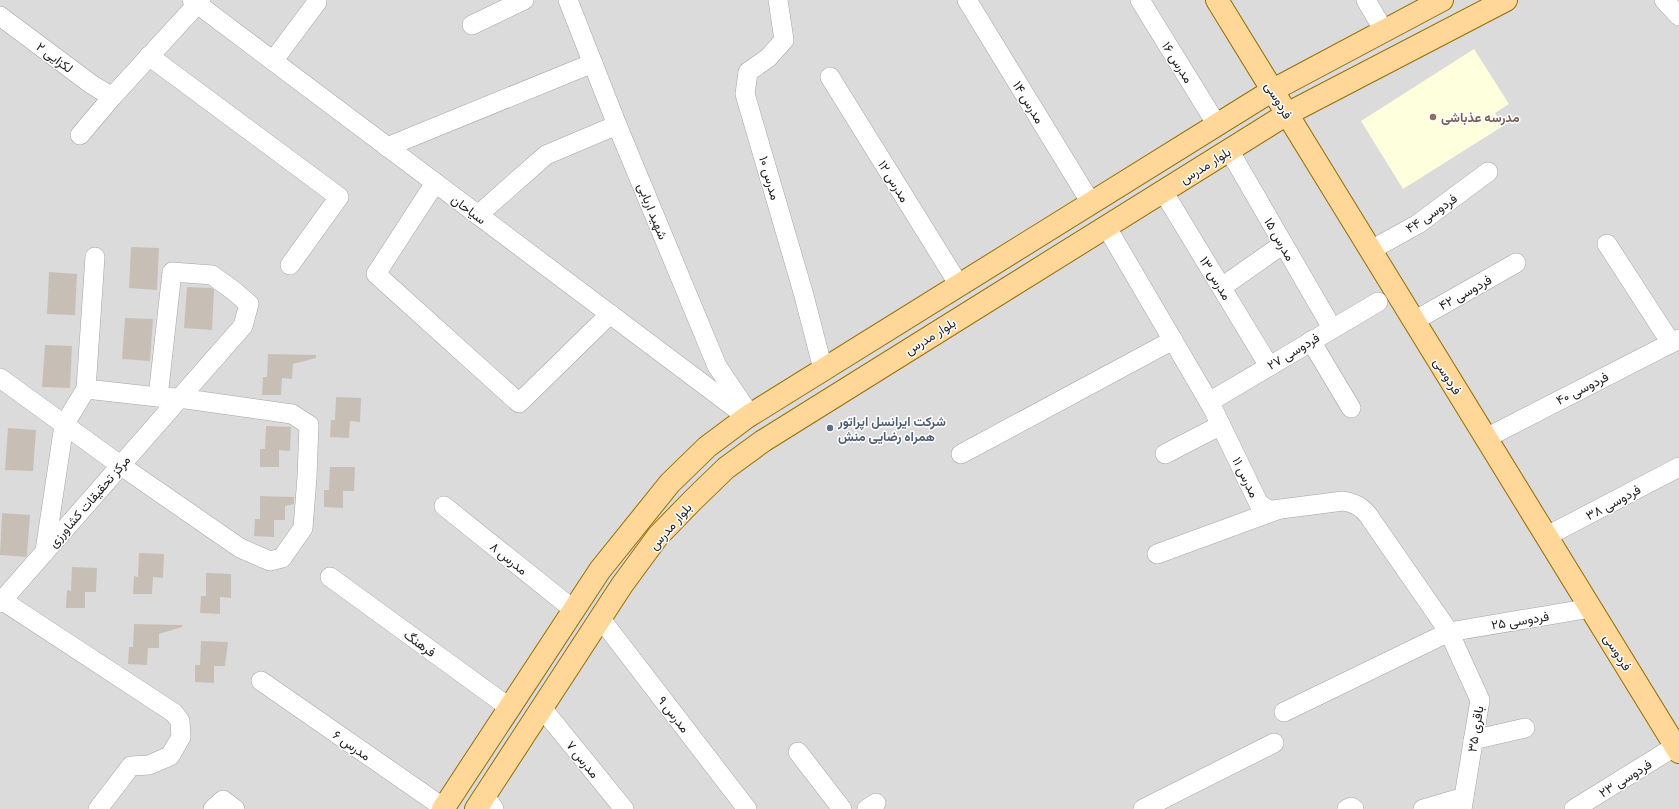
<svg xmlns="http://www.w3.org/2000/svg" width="1679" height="809" viewBox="0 0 1679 809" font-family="'Public Sans',Vazirmatn,sans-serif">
<rect width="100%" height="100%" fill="#efece3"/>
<rect fill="#dcdbdb" x="0" y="0" width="1679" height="809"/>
<path fill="#fdffdd" d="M 1474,49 L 1509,104 L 1495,113 L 1503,126 L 1403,189 L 1361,121 Z"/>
<g fill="#c7bfb6">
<path d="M 131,247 L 159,248 L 157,290 L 129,288 Z"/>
<path d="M 49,272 L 77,274 L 75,315 L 47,314 Z"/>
<path d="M 187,287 L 212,288 L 214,290 L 212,330 L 184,328 Z"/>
<path d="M 125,318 L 153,319 L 150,361 L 122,359 Z"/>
<path d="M 45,345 L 72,346 L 70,388 L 42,387 Z"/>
<path d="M 268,354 L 316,355 L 316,358 L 293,364 L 292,379 L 282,378 L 281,395 L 262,395 L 263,377 L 267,377 Z"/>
<path d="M 336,397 L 361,398 L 360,422 L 350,421 L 349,438 L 330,437 L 331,420 L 335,420 Z"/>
<path d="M 266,426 L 291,427 L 290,451 L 279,450 L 279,467 L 260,467 L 260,449 L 265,449 Z"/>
<path d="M 8,428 L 36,430 L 33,471 L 5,470 Z"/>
<path d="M 330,467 L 355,467 L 354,491 L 343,491 L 343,508 L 324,507 L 324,490 L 329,490 Z"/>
<path d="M 260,496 L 294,497 L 294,504 L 285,506 L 285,520 L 274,520 L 274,537 L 254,536 L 255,519 L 260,519 Z"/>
<path d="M 2,513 L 30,515 L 27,555 L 26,557 L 0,555 Z"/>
<path d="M 139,553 L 164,554 L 163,578 L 153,577 L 152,594 L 133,594 L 134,576 L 138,577 Z"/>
<path d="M 72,567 L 97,568 L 96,592 L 85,592 L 85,608 L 66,608 L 67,590 L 71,591 Z"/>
<path d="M 206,573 L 231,574 L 231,598 L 220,597 L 220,614 L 200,613 L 201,596 L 206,596 Z"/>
<path d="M 134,624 L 182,625 L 182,627 L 159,634 L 159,648 L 148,648 L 147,665 L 128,664 L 129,647 L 133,647 Z"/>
<path d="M 201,641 L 228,642 L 225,666 L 214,666 L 214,683 L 195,682 L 195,665 L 200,665 Z"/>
</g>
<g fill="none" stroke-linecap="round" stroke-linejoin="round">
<g stroke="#a5a5a5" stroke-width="20">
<g id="minor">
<path d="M 192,0 L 747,417"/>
<path d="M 568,0 L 617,125 L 717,366 L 748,412"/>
<path d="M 778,0 L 784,40 L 768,58 L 748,72 L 745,94 L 803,292 L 823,369"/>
<path d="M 967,0 L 1091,203"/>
<path d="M 1140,0 L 1217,125"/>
<path d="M 1366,0 L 1384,31"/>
<path d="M 1664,0 L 1679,16"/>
<path d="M 0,16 L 91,84 L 112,97"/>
<path d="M 472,25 L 524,0"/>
<path d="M 149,56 L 339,197 L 290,265"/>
<path d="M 273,61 L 317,2"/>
<path d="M 830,77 L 959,285"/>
<path d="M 80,135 L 112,97 L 201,0"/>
<path d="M 387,147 L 593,63"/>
<path d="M 1229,150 L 1332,328"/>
<path d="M 435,183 L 376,274 L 519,403 L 610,314"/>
<path d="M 1163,191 L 1269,366"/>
<path d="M 478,215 L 546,155 L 617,125"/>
<path d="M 1106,226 L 1212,407 L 1259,504 L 1269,510 L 1273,510 L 1343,501 C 1354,503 1361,506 1368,515 L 1449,632 L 1480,700 L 1462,809"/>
<path d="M 1607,244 L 1671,343"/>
<path d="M 1371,250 L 1418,224 L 1488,172"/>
<path d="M 95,257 L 86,389 L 158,397"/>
<path d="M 1222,287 L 1283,244"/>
<path d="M 1414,321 L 1516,263"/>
<path d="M 1311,341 L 1351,408"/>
<path d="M 0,378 L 120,465 L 240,548 L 270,561 L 282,558 L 303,528 L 307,477 L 309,425 L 292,414 L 179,398 L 158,397 L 172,272 L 212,275 L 234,291 L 249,304 L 243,326 L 0,603"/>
<path d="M 1209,402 L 1378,302"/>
<path d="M 1486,438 L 1679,339"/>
<path d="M 961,454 L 1173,340"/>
<path d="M 1165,454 L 1221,425"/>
<path d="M 444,506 L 574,610"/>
<path d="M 1547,536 L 1679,467"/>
<path d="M 45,551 L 64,425 L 86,389"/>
<path d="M 1157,554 L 1277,510"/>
<path d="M 330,577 L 510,708"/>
<path d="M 0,599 L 174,713 L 180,721 L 181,737 L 170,756 L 149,765 L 131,766 L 98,809"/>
<path d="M 601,619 L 747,809"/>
<path d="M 261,681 L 444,808"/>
<path d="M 542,708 L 624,809"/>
<path d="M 1284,712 L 1449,632 L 1591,608"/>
<path d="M 1473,740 L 1525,728"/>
<path d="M 798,752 L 842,809"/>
<path d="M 485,796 L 494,809"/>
<path d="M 213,809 L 223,800 L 235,809"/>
<path d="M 867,809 L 876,803"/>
<path d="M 1143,809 L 1274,743"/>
<path d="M 1347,809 L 1351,807 L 1354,809"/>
<path d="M 1423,809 L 1464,797"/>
<path d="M 1574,809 L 1679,744"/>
</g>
</g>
<g stroke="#986d00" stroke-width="24">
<g id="major">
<path d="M 1217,0 L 1679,752"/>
<path d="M 443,809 L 600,570 L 670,483 L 707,447 L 747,417 L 1273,90 L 1442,0"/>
<path d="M 476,809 L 622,585 L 658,536 L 693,500 L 726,468 L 763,441 L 1287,114 L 1506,0"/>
</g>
</g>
<use href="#minor" stroke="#fff" stroke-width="19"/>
<use href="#major" stroke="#ffd899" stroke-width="22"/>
</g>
<circle fill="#8d6e63" stroke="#fff" stroke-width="1.5" cx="1433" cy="117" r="4"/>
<circle fill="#5c6f8a" stroke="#fff" stroke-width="1.5" cx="830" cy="428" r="4"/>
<g text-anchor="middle" stroke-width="3" stroke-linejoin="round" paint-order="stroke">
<g font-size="13" fill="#1e1e1e" stroke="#fff">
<text transform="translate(55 57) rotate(37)" y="5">لکزایی ۲</text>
<text transform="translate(1178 62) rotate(58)" y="5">مدرس ۱۶</text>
<text transform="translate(1279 100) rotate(59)" y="5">فردوسی</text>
<text transform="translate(1029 102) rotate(59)" y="5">مدرس ۱۴</text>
<text transform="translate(1205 165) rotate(-32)" y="5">بلوار مدرس</text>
<text transform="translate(770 178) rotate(74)" y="5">مدرس ۱۰</text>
<text transform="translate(894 181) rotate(58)" y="5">مدرس ۱۲</text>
<text transform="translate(469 209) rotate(37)" y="5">سیاحان</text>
<text transform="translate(653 211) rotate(68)" y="5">شهید اربابی</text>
<text transform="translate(1431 213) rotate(-34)" y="5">فردوسی ۴۴</text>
<text transform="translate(1280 239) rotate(60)" y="5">مدرس ۱۵</text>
<text transform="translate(1216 278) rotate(59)" y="5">مدرس ۱۳</text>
<text transform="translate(1465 292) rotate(-29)" y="5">فردوسی ۴۲</text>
<text transform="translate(930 336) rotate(-32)" y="5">بلوار مدرس</text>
<text transform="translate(1293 351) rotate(-31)" y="5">فردوسی ۲۷</text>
<text transform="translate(1448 376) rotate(58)" y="5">فردوسی</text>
<text transform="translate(1582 388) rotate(-27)" y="5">فردوسی ۴۰</text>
<text transform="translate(1246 477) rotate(64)" y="5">مدرس ۱۱</text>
<text transform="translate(89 501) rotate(-49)" y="5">مرکز تحقیقات کشاورزی</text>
<text transform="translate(1613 502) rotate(-28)" y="5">فردوسی ۳۸</text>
<text transform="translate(670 526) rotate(-49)" y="5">بلوار مدرس</text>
<text transform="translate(509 558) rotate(39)" y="5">مدرس ۸</text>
<text transform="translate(1520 620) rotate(-9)" y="5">فردوسی ۲۵</text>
<text transform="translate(420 643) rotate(36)" y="5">فرهنگ</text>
<text transform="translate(1618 652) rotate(58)" y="5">فردوسی</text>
<text transform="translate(674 714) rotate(52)" y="5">مدرس ۹</text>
<text transform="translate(1475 729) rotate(-81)" y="5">باقری ۳۵</text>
<text transform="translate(352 745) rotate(35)" y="5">مدرس ۶</text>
<text transform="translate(583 759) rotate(51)" y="5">مدرس ۷</text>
<text transform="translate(1625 778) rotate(-32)" y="5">فردوسی ۲۳</text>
</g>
<g font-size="13" font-weight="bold" fill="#785e54" stroke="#fff" text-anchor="start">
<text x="1441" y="122">مدرسه عذباشی</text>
</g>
<g font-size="13" font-weight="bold" fill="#4e5e75" stroke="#fff" text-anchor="start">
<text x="838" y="426">شرکت ایرانسل اپراتور<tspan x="838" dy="15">همراه رضایی منش</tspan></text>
</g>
</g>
</svg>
